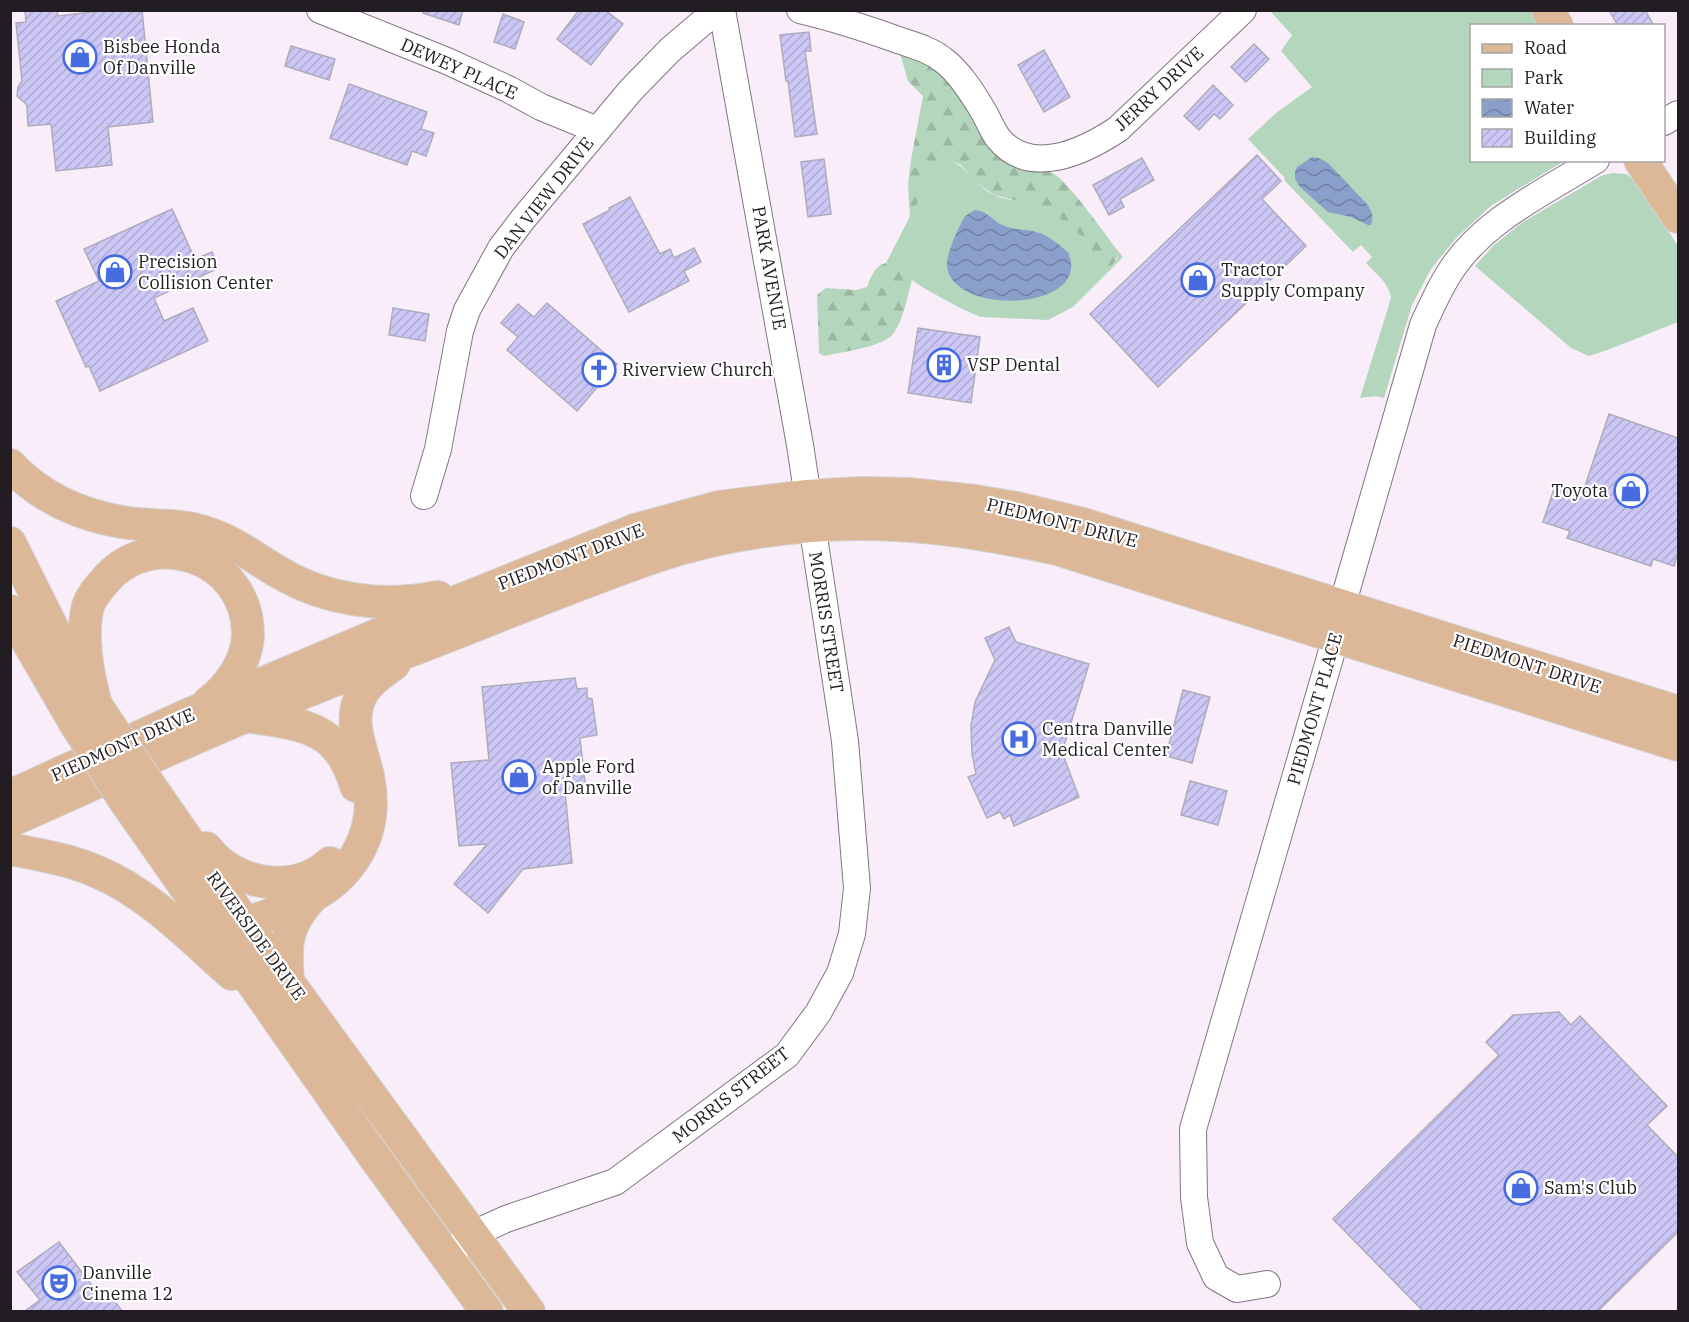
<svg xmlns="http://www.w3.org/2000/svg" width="1689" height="1322" viewBox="0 0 1689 1322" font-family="'IBM Plex Serif',serif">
<defs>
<pattern id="forest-firs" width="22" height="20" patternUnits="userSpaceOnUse" patternTransform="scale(1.5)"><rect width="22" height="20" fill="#b3d6bd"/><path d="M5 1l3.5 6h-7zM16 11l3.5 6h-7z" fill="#9ab7a2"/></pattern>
<pattern id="water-waves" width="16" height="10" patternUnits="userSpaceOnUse" patternTransform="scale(1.5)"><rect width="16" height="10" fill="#8a9fc9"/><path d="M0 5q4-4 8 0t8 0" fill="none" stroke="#7081a3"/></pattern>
<pattern id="building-hatch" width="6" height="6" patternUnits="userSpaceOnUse" patternTransform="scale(1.5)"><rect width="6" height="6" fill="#cdc7f6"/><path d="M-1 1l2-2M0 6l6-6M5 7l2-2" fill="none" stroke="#b0aad3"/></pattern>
</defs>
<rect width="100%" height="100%" fill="#f9edfa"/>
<g fill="#b3d6bd">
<path d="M 1270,11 L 1534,11 L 1543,25 L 1472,26 L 1472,160 L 1564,161 L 1492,205 L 1457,237 L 1431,269 L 1412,305 L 1384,398 L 1376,396 L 1360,398 L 1391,298 C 1389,283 1376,274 1366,263 L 1372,257 L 1361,245 L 1353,252 L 1284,180 L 1285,178 L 1248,139 L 1276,113 L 1312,87 L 1281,51 L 1292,35 Z"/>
<path d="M 951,161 C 969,168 976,187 994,195 C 1009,202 1028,200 1044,207 C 1061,215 1095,243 1095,263 C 1095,266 1094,269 1093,272 L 1117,260 L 1119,252 L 1123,257 L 1073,307 L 1048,320 L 981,317 L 962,309 L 927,290 L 886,263 L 938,162 Z"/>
<path d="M 1612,173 L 1626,174 L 1636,181 L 1678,246 L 1678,322 L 1610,349 L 1589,356 L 1571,348 L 1475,266 L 1494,245 L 1523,222 L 1601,176 Z"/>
</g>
<g fill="url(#forest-firs)">
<path d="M 899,50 L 929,59 L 1024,168 C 1033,171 1043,170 1052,173 C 1065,177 1108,238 1119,252 C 1116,266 1106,269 1093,273 L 1095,262 L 1089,246 L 1078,233 L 1059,217 L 1043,207 L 994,195 L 977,183 L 961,165 L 951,161 L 938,163 L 910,217 L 908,184 L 911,160 L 923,96 L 908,81 Z"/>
<path d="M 886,263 L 912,280 C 907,297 904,318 894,333 C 884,347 841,352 824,356 L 819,353 L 817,295 L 826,288 L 856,290 L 867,287 C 871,277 875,265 886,263 Z"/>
</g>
<g fill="url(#water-waves)">
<path d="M 1312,157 L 1319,158 L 1328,163 L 1367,204 C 1372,212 1374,216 1371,225 L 1368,225 L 1351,217 L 1328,212 L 1300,187 L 1295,179 L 1295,171 L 1297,167 Z"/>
<path d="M 975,210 C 984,210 992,219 1000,224 C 1012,230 1023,229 1036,232 C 1047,234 1059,245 1068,252 C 1094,311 954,317 947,267 C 946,254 958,228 965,216 Z"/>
</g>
<g fill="url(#building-hatch)" stroke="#aeacbb" stroke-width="1.5">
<path d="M 25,10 L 57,10 L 58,16 L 109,10 L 142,10 L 153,122 L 108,127 L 112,165 L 56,171 L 51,124 L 28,126 L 27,105 L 17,96 L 18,87 L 22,81 L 16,23 L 26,22 Z"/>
<path d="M 424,10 L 463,10 L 459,25 L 423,13 Z"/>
<path d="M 579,10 L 605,10 L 623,24 L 591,65 L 557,39 Z"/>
<path d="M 1609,10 L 1645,10 L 1654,26 L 1618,26 Z"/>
<path d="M 503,14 L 524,22 L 515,49 L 494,42 Z"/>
<path d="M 809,32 L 811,51 L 805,51 L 817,134 L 795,137 L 788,81 L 786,81 L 780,35 Z"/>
<path d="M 1254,44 L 1269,59 L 1246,82 L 1231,67 Z"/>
<path d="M 291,46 L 335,59 L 329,80 L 285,66 Z"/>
<path d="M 1044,50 L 1070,97 L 1044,112 L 1018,65 Z"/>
<path d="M 349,84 L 427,112 L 421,129 L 434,133 L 426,156 L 412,151 L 407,165 L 330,138 Z"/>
<path d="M 1213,85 L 1233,105 L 1220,119 L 1214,114 L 1199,130 L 1184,116 Z"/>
<path d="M 1257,155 L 1281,181 L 1262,199 L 1306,246 L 1158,387 L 1090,314 Z"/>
<path d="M 1142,158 L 1154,180 L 1120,199 L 1124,207 L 1109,215 L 1093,185 Z"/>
<path d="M 824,159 L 831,214 L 808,217 L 801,162 Z"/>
<path d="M 630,197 L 660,254 L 670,249 L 674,258 L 694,248 L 701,262 L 684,271 L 689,281 L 629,312 L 583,224 L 610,210 L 609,208 Z"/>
<path d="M 172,209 L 195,259 L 212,252 L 219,268 L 154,298 L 164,321 L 193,308 L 208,341 L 100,391 L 89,366 L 86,367 L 56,301 L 99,281 L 84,249 Z"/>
<path d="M 547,303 L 617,364 L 577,411 L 507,350 L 518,337 L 501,323 L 518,304 L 534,317 Z"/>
<path d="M 393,308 L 429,314 L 425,341 L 389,335 Z"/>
<path d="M 918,328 L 980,337 L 971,403 L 908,393 Z"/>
<path d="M 1609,414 L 1678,438 L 1678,552 L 1674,566 L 1653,559 L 1651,566 L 1567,538 L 1570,531 L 1543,522 L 1555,486 L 1582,495 Z"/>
<path d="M 1009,627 L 1016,642 L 1089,664 L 1062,752 L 1079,797 L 1014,826 L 1010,815 L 1004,819 L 1000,812 L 987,818 L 968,777 L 976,774 L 972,754 L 971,726 L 975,702 L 995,660 L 985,638 Z"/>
<path d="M 575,678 L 577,689 L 587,688 L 587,698 L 592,699 L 597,735 L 580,738 L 586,791 L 565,792 L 572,863 L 523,869 L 488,913 L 454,884 L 487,844 L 459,846 L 451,763 L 489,760 L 482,687 Z"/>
<path d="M 1183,690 L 1210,697 L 1192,763 L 1166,756 Z"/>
<path d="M 1190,781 L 1227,791 L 1218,825 L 1181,815 Z"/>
<path d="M 1559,1012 L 1571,1025 L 1580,1016 L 1667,1106 L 1647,1125 L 1678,1157 L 1678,1232 L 1598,1311 L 1423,1311 L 1333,1219 L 1499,1055 L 1486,1042 L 1513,1015 Z"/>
<path d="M 59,1242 L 103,1300 L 110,1295 L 122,1311 L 25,1311 L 40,1300 L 17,1272 Z"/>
</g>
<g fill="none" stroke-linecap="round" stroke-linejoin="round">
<g stroke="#817782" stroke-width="28">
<g id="minor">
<path d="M 320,10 L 447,61 L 508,89 L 541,107 L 597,130"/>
<path d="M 800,10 C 834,18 868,29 901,41 C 916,46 931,50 943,60 C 960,72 975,97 985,114 C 989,122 993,131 998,138 C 1030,178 1085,151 1118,129 L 1243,10"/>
<path d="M 1664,122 L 1678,114"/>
<path d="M 424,496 L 438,449 L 460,331 L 467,310 L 501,248 L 523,219 L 631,90 L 670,50 L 717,10"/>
<path d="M 458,1246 L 484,1229 L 506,1219 L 615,1182 L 787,1055 L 818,1013 L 840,973 L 852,934 L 857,888 L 845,741 L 800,445 L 722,10"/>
<path d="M 1267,1284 L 1237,1289 L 1216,1277 L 1200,1243 L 1194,1197 L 1193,1129 L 1336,637 L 1342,606 L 1423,325 C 1431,307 1439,289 1450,272 C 1483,220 1545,192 1596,160"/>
</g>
</g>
<g stroke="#d3d2d3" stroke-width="34">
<g id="major">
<path d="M 1548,10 L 1557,26"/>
<path d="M 1640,160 L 1678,217"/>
<path d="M 10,465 C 40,497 80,515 122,522 C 149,527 177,523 204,532 C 232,540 254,558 280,573 C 328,601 385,608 438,597"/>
<path d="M 10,543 L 58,639 L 84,686"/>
<path d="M 10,611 L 75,723"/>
<path d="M 96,705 C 88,675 80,637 88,606 C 91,597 97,590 103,583 C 150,524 247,556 248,633 C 248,660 230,686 209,702"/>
<path d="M 246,716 C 301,725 338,724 356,786"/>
<path d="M 148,783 L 245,923 L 529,1312"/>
<path d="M 10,796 L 183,717 L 446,606 L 635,530 L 719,507 L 807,496 L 861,493 L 909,494 L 975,501 L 1017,508 L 1083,524 L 1678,712"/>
<path d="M 125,801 L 373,1155 L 487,1312"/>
<path d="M 10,821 C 88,787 165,750 244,717 C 317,686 392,658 466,629 C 529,604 593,578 657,556 C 705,540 760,530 810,526 C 895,519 975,531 1057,549 L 1678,745"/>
<path d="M 206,848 C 234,885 294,896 330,863"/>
<path d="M 10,849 C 41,855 72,860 100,873 C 149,894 192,939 232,974"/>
<path d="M 225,921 C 255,925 273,913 300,902 C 352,880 380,833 368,776 C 363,752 349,725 359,700 C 365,684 380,674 394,664"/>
<path d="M 288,982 C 285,944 285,926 312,897"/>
</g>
</g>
<use href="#minor" stroke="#fff" stroke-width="26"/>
<use href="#major" stroke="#dcb898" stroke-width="32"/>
<g stroke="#d3d2d3" stroke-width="34" stroke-linecap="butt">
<g id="major-bridge">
<path d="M 96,705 L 148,783"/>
<path d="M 75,723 L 125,801"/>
</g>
</g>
<use href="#major-bridge" stroke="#dcb898" stroke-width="32"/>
</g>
<defs>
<g id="shop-ring" transform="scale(1.725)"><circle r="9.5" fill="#fff" stroke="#466cdf" stroke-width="1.5"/><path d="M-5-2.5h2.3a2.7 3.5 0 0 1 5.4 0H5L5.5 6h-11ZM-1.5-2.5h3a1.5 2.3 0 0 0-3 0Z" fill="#466cdf"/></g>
<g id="building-ring" transform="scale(1.725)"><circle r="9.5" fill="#fff" stroke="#466cdf" stroke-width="1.5"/><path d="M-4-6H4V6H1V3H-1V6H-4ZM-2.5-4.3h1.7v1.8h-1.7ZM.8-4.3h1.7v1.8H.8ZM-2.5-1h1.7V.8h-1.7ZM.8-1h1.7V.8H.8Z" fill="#466cdf"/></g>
<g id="church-ring" transform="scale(1.725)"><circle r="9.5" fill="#fff" stroke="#466cdf" stroke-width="1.5"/><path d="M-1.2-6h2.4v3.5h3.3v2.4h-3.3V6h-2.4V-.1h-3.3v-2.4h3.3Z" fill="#466cdf"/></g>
<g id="hospital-ring" transform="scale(1.725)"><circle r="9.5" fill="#fff" stroke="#466cdf" stroke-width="1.5"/><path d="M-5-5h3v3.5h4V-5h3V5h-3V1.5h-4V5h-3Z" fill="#466cdf"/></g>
<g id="theatre-ring" transform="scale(1.725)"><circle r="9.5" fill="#fff" stroke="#466cdf" stroke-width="1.5"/><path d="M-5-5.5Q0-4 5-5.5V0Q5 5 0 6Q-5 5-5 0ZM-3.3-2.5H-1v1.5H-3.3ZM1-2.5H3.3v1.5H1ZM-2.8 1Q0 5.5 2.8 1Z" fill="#466cdf"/></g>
</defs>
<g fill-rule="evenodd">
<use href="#shop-ring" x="80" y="57"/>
<use href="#shop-ring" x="115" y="272"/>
<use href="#shop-ring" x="1198" y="280"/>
<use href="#building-ring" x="944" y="365"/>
<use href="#church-ring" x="599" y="370"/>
<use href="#shop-ring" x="1631" y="491"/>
<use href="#hospital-ring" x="1019" y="739"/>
<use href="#shop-ring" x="519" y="777"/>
<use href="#shop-ring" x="1521" y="1188"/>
<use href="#theatre-ring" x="59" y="1283"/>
</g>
<g text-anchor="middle" stroke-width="4.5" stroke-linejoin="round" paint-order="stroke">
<g font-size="18" fill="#211d22" stroke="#fff" text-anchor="start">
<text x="103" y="53">Bisbee Honda<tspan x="103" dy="21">Of Danville</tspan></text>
<text x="138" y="268">Precision<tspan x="138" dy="21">Collision Center</tspan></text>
<text x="1221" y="276">Tractor<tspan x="1221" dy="21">Supply Company</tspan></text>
<text x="967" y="371">VSP Dental</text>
<text x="622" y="376">Riverview Church</text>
<text x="1608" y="497" text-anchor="end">Toyota</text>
<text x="1042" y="735">Centra Danville<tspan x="1042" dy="21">Medical Center</tspan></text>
<text x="542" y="773">Apple Ford<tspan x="542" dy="21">of Danville</tspan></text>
<text x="1544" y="1194">Sam's Club</text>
<text x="82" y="1279">Danville<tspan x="82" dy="21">Cinema 12</tspan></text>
</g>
<g font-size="18" fill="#211d22" stroke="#fff">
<text transform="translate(459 69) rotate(24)" y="6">DEWEY PLACE</text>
<text transform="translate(1159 89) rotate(-43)" y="6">JERRY DRIVE</text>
<text transform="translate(544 198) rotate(-52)" y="6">DAN VIEW DRIVE</text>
<text transform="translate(769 268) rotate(80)" y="6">PARK AVENUE</text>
<text transform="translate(1062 523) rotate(14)" y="6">PIEDMONT DRIVE</text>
<text transform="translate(571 557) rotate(-21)" y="6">PIEDMONT DRIVE</text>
<text transform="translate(826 622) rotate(81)" y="6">MORRIS STREET</text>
<text transform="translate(1527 664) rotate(18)" y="6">PIEDMONT DRIVE</text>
<text transform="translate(1315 709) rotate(-74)" y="6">PIEDMONT PLACE</text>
<text transform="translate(123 745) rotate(-24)" y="6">PIEDMONT DRIVE</text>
<text transform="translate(256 936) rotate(54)" y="6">RIVERSIDE DRIVE</text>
<text transform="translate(731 1095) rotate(-38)" y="6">MORRIS STREET</text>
</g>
</g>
<rect width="1689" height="1322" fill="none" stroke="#211d22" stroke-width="24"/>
<rect x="1470" y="24" width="195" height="138" fill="#ffffff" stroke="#a6a5a7" stroke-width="1.5"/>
<rect x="1482" y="44" width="30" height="9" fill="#dcb898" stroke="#a6a5a7" stroke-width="1.5"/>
<text x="1524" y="54" font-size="18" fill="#211d22">Road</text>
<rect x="1482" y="69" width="30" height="18" fill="#b3d6bd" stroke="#a6a5a7" stroke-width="1.5"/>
<text x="1524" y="84" font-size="18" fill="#211d22">Park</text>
<rect x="1482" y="99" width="30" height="18" fill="url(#water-waves)" stroke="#a6a5a7" stroke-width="1.5"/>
<text x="1524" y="114" font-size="18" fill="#211d22">Water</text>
<rect x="1482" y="129" width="30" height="18" fill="url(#building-hatch)" stroke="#a6a5a7" stroke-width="1.5"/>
<text x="1524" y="144" font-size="18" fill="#211d22">Building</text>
</svg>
